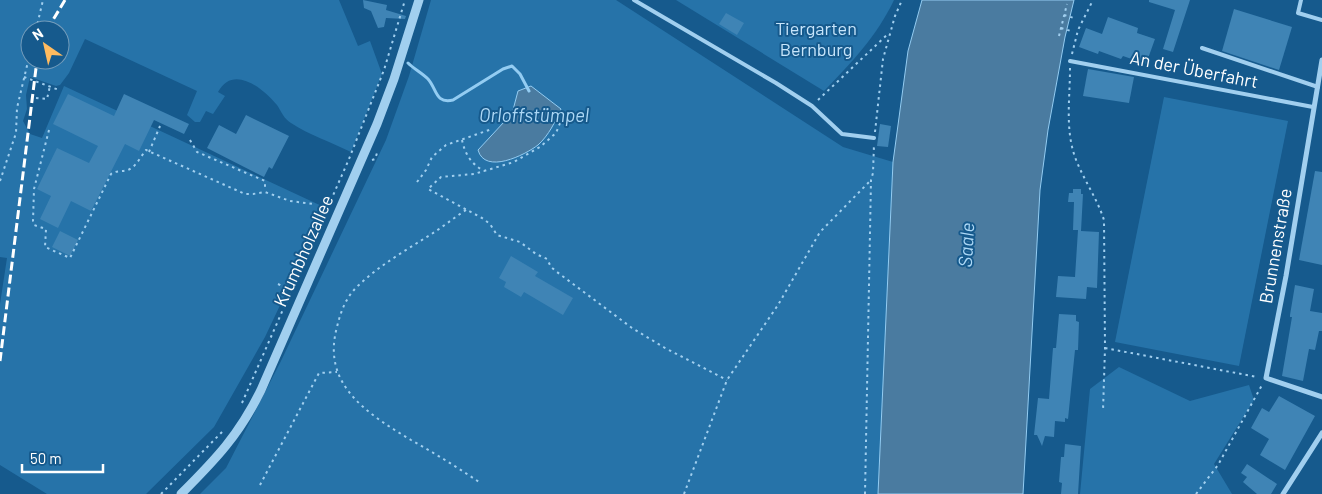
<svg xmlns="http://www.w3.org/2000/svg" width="1322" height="494" viewBox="0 0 1322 494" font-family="Barlow,sans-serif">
<rect width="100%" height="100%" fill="#165a8d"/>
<g fill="#2673a9" fill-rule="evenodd">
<path d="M 0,0 L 339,0 L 358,46 L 370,41 L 382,74 L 351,152 C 331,142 309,135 291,123 C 284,119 281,111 277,105 C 263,88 233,64 218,92 L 225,96 L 213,114 L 206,111 L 200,122 L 195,122 L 187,115 L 197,91 L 85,39 L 69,73 L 60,85 L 56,86 L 30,77 L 26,95 L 27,109 L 23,121 L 30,134 L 42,138 L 64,86 L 326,208 L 265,337 L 214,427 L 146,494 L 47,494 L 0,465 L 0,304 L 7,258 L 0,257 ZM 30,30 L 60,30 L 60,60 L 30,60 Z"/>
<path d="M 431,0 L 616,0 L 843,147 L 893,162 L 878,494 L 200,494 L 226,468 L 281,361 L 386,140 L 409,76 Z"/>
<path d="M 676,0 L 894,0 C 877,36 851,63 824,91 Z"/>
<path d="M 1164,97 L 1288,121 L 1239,366 L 1115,342 Z"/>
<path d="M 1119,367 L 1190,401 L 1249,385 L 1254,400 L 1214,464 L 1232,494 L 1080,494 L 1090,389 Z"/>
</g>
<g fill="#4a7ba0" stroke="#93ccf2">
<path d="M 922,0 L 1074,0 L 1065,37 L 1048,130 L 1040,190 L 1023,494 L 878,494 L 893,162 L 908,51 Z"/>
<path d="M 531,86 L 561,109 C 555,122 549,135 538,145 C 525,155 485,175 478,150 L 504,122 L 513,110 L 518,91 Z"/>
</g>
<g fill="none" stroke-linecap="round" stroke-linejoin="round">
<path stroke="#93ccf2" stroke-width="3" d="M 408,63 C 414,69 422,73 428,79 C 437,89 435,104 453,100 L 503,69 L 512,66 L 520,74 L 529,91"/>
</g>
<g fill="#3f84b5">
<path d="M 363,0 L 387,5 L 386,10 L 406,16 L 405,19 L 386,18 L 384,27 L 378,28 L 371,11 L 364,8 Z"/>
<path d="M 1149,0 L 1190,0 L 1173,52 L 1163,49 L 1175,10 L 1149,2 Z"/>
<path d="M 1234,9 L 1292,27 L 1279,70 L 1222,51 Z"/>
<path d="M 726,13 L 744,23 L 737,35 L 719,24 Z"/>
<path d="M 1108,17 L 1138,28 L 1137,33 L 1155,39 L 1146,64 L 1123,56 L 1121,59 L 1099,51 L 1098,54 L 1079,47 L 1086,28 L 1102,34 Z"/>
<path d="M 1088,69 L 1134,77 L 1129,103 L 1083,96 Z"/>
<path d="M 68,94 L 114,116 L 124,94 L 189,124 L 184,134 L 154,120 L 139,151 L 125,144 L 91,211 L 71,201 L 58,228 L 40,219 L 51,196 L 37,189 L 57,148 L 89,163 L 98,146 L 53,124 Z"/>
<path d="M 246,115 L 289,136 L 272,169 L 269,167 L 264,177 L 207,148 L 219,125 L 236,134 Z"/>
<path d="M 880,124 L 891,126 L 888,147 L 877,146 Z"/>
<path d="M 1315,171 L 1322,172 L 1322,265 L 1299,260 Z"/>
<path d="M 1073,189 L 1081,189 L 1081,194 L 1083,194 L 1081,231 L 1099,232 L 1097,288 L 1087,287 L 1086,299 L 1056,297 L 1058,276 L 1075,277 L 1078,230 L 1073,230 L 1074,202 L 1068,202 L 1069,193 L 1073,193 Z"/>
<path d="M 60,231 L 78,240 L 70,256 L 52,247 Z"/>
<path d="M 511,256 L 538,272 L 535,276 L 573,298 L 563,315 L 524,292 L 521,297 L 504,287 L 506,282 L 499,278 Z"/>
<path d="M 1295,285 L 1314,289 L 1310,311 L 1322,313 L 1322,331 L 1319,331 L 1315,350 L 1309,349 L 1303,381 L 1282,376 L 1292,317 L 1290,317 L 1290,315 Z"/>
<path d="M 1059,314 L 1076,315 L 1076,321 L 1079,322 L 1078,350 L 1075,350 L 1068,419 L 1065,418 L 1065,422 L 1055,421 L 1054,437 L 1045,436 L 1042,446 L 1037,435 L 1034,435 L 1038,398 L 1049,399 L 1053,348 L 1056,348 Z"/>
<path d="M 1279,396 L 1315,416 L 1285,470 L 1260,455 L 1269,439 L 1251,428 L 1262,408 L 1269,412 Z"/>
<path d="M 1065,444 L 1081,446 L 1078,494 L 1061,494 L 1062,483 L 1059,482 L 1061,457 L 1064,457 Z"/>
<path d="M 1247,464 L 1277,484 L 1271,494 L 1257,494 L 1243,482 L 1247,477 L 1241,473 Z"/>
</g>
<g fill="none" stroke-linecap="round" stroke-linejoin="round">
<g stroke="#a1cfef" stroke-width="2" stroke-dasharray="2.5 4" stroke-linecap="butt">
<path d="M 1064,15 L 1074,18"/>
<path d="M 1061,28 L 1071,31"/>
<path d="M 36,30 L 43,0"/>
<path d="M 1059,36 L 1067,4"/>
<path d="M 1072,54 L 1078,30 L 1093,0"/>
<path d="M 1070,68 C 1070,98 1065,129 1075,157 C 1083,179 1097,198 1104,220 L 1105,348 L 1103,411"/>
<path d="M 24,77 L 59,90"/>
<path d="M 36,98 L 47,99 L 50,86"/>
<path d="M 818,100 L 889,33"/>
<path d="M 560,123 L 556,133 L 540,147 L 514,162 L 474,174 L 441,177 L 428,189 L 482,218 L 490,224 L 497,235 L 520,242 L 536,254 L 547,259 L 551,267 L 557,272 L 632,328 L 665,348 L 727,380"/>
<path d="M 49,130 L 34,189 L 33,221 L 34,225 L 46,229 L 45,247 L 70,258 L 111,174 C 117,170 122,172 128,170 C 136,167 141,156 146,150 L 245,194 L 253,194 L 265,192 L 290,201 L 313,204"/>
<path d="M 875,132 L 883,59 L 895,16 L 902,0"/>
<path d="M 190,140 L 197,152 L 265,181 L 265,190"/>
<path d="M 462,140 C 465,154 471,164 484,171"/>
<path d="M 149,152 L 160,126"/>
<path d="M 372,160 L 375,159 L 378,150"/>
<path d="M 0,181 L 16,133 L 17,108 L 30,53"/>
<path d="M 417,182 L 426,170 L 432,157 L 446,145 L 492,129"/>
<path d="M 466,210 C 452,219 439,230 425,238 C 403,252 379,266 360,284 C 347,295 341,310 337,327 C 321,385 368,414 411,440 C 434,453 457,467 479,482"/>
<path d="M 278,284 L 291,290"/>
<path d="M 1105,348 L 1257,377"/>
<path d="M 242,403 L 349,159 L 384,70 L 405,0"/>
<path d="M 260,485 L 319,373 L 337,372"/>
<path d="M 161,494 L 224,430"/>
<path d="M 684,494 L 727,380 L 778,305 L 820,232 L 871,180"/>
<path d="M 865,494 L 871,180 L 873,173 L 874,144"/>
<path d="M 1196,494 L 1218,465 L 1262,385"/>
</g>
<g stroke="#a1cfef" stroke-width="4">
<path d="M 634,0 L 776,83 L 812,106 L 842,134 L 874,138"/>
<path d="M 1301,0 L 1298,13 L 1322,20"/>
<path d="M 1202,48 L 1318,87"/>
<path d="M 1070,61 L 1313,107"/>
</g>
<g stroke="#a1cfef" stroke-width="5">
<path d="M 1322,60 L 1286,276 L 1266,378 L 1322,397"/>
<path d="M 1283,494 L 1322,433"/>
</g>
<path stroke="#a1cfef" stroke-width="9" d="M 181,494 C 216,459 239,435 261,390 L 377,124 L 394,79 L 419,0"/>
<g stroke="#fff" stroke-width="3" stroke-dasharray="9 4" stroke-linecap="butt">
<path d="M 47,30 L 65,0"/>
<path d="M 0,361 L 37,60"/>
</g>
</g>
<g text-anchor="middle" stroke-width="4" stroke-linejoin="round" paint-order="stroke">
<g font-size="18" fill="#c7e5fb" stroke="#165a8d">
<text x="816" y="35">Tiergarten<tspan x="816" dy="21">Bernburg</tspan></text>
</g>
<g font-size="18" fill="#fff" stroke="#165a8d">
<text transform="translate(1194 70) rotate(11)" y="6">An der Überfahrt</text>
<text transform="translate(1276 246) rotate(-80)" y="6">Brunnenstraße</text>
<text transform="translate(304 251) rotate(-66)" y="6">Krumbholzallee</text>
</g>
<g font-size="19" font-style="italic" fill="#add8f6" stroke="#165a8d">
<text x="534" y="122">Orloffstümpel</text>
<text transform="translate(966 245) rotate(-87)" y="7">Saale</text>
</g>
</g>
<g transform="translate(45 45) rotate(326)"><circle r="24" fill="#165a8d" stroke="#739cbb"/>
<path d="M0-4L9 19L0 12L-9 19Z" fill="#ffbb5f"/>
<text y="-8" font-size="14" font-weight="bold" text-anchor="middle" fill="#ffffff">N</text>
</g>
<path d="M22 464v8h81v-8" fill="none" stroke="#ffffff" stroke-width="2.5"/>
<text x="30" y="464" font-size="15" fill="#ffffff" stroke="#165a8d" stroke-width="4" paint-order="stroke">50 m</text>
</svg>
